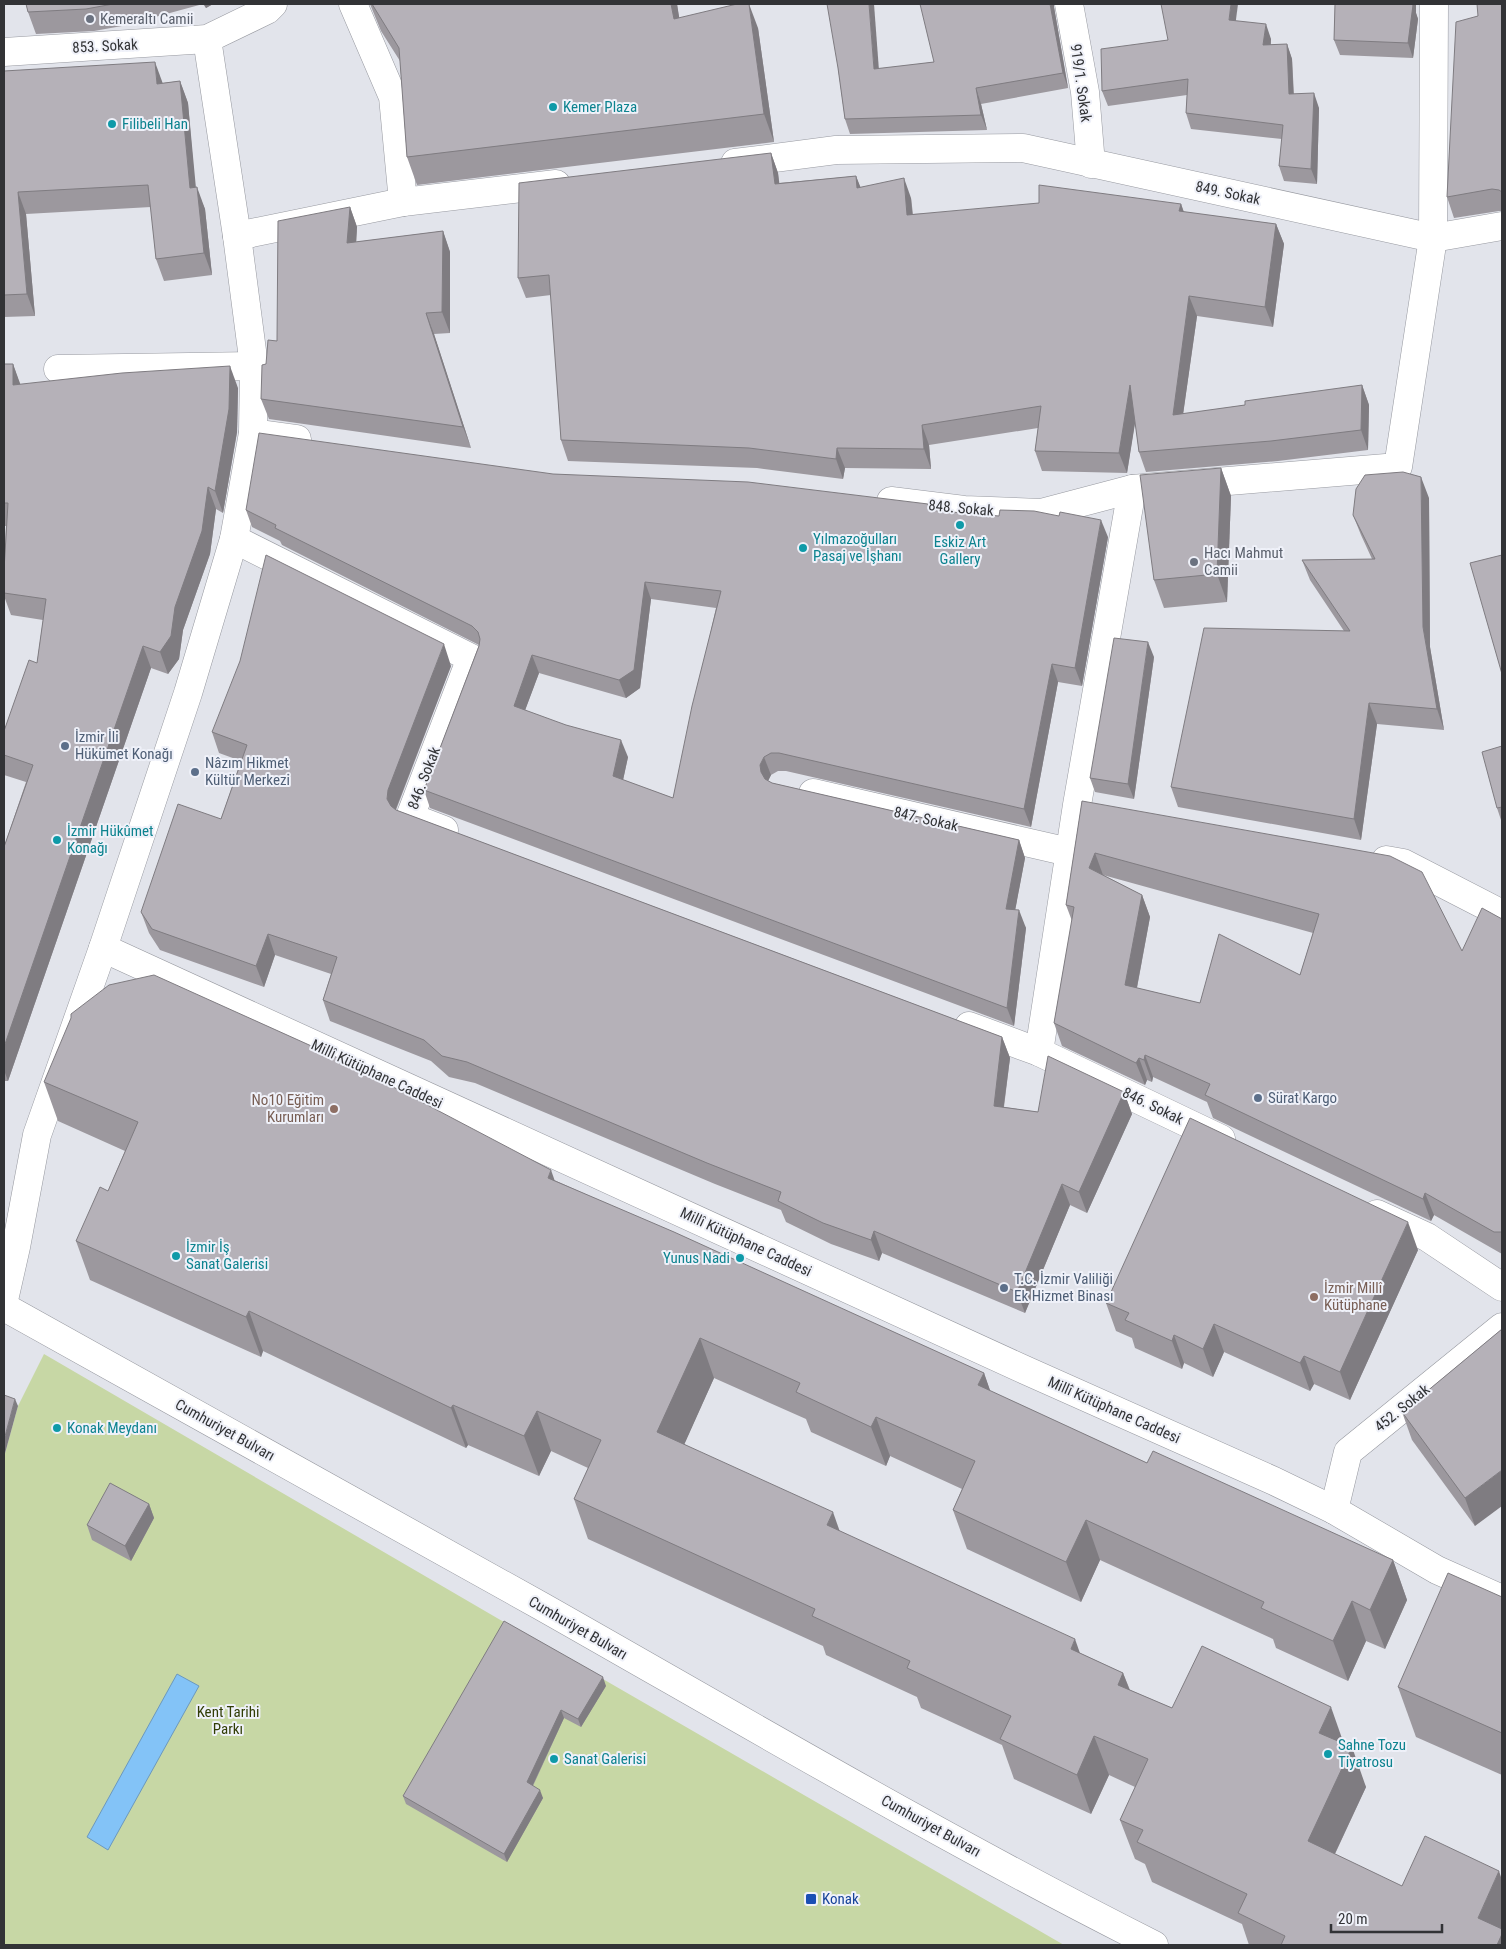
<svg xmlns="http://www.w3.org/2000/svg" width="1506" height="1949" viewBox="0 0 1506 1949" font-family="'Roboto Condensed',sans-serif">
<rect width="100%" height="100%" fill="#e2e4eb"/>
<path fill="#c7d7a5" d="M 44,1354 L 497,1618 L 1064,1945 L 4,1945 L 4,1457 L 18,1406 Z"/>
<path fill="#83c3f7" stroke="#6b98bd" d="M 177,1674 L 199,1686 L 108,1850 L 87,1837 Z"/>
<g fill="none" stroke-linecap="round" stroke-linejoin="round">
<g stroke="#9799a0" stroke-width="29">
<g id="pedestrian">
<path d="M 58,369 L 254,366"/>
<path d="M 813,793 L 1069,852"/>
<path d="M 103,948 L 1025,1370 L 1274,1481 L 1334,1510"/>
<path d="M 1039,1052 L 1077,805 L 1132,489"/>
<path d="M 4,1300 L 16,1247 L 37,1135 L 103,948 L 188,693 L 234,539 L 253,433 L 254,366 L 237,236 L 207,39"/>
<path d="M 4,1307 C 183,1407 363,1505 541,1606 C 744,1721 945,1840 1154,1945"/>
</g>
</g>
<g stroke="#9799a0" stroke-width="29">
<g id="minor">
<path d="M 353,4 L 393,97 L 403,202"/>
<path d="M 1069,4 L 1085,92 L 1091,164"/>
<path d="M 4,52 L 207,39 L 267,10 L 273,4"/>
<path d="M 735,163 L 836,150 L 1023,148 L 1433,238 L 1502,226"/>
<path d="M 237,236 L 403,202 L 556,184"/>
<path d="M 253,433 L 297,439"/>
<path d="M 891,501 L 964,510 L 1041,513 L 1132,489 L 1398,467 L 1433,238 L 1434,4"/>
<path d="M 234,539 L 471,658 L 410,817 L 444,830"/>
<path d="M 1386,860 L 1403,863 L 1502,914"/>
<path d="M 969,1026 L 1039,1052 L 1221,1139"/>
<path d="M 1377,1214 L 1427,1237 L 1502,1287"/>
<path d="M 1502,1327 L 1348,1452 L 1334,1510 L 1437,1570 L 1502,1599"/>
</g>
</g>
<use href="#pedestrian" stroke="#fff" stroke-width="28"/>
<use href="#minor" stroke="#fff" stroke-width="28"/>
</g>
<g fill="#9c989e" fill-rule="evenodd">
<path d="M 26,4 L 213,4 L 206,8 L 203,4 L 122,26 L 94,31 L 36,34 L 28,12 Z"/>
<path d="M 370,4 L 677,4 L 679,18 L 758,28 L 774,142 L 417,185 L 407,157 L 400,61 L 381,31 Z"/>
<path d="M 1335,4 L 1416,4 L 1416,13 L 1418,19 L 1413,58 L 1340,55 L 1334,40 Z"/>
<path d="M 1502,4 L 1502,211 L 1499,211 L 1454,218 L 1447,197 L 1478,16 Z"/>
<path d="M 1054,7 L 1068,88 L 981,104 L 987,130 L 850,134 L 845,119 L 838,68 L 878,69 L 934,62 Z"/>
<path d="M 1236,21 L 1271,39 L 1271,45 L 1287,44 L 1292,59 L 1294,94 L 1319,108 L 1317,184 L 1284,181 L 1279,166 L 1282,139 L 1191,129 L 1186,113 L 1187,95 L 1108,106 L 1102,91 L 1168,40 Z"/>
<path d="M 4,71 L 163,83 L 180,81 L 188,103 L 195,187 L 205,209 L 212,275 L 164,281 L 156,259 L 151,207 L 26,214 L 35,316 L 4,317 Z"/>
<path d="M 771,153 L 778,173 L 779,183 L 856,176 L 860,187 L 911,198 L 913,214 L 1181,204 L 1184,212 L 1276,224 L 1284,244 L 1273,327 L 1197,316 L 1183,414 L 1245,405 L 1362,385 L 1369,405 L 1368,450 L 1278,461 L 1146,472 L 1139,452 L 1135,421 L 1127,473 L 1042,471 L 1035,451 L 1038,428 L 929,445 L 931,469 L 845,468 L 843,479 L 757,468 L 568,461 L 561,440 L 551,295 L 526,298 L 518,278 Z"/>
<path d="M 350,207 L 357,227 L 356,242 L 443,231 L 450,252 L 450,333 L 434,334 L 471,448 L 269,419 L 261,399 L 266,364 L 277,341 Z"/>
<path d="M 4,364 L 13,364 L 20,385 L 238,388 L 237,432 L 223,513 L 216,509 L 210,554 L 183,630 L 179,659 L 168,674 L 151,668 L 8,1081 L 4,1081 L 4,847 L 26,782 L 4,775 L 4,731 L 37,663 L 43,620 L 11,615 L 4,596 L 4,570 L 6,526 L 4,526 Z"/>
<path d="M 1221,468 L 1231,496 L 1227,602 L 1164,608 L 1154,580 Z"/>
<path d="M 553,474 L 930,510 L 1108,537 L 1082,686 L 1058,682 L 1031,827 L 786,771 L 778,771 L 771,775 L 768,781 L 772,783 L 1019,840 L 1025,858 L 1015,910 L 1026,928 L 1014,1026 L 430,808 L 424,790 L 479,645 L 282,545 L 280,541 L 252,527 L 246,510 ZM 651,599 L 716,608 L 673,798 L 623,780 L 628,757 L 525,710 L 539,673 L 626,698 L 640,688 Z"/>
<path d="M 1429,498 L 1430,647 L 1444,730 L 1377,724 L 1361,840 L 1178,807 L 1171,787 L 1344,631 L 1310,580 L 1302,560 L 1372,559 L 1361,535 L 1353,515 Z"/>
<path d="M 1154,657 L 1134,799 L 1095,792 L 1090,778 Z"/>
<path d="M 451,666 L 396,810 L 1002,1037 L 1010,1058 L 1004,1107 L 1038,1112 L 1124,1092 L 1132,1114 L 1087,1213 L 1070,1205 L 1025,1313 L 882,1253 L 879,1261 L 831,1244 L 786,1222 L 781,1210 L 715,1184 L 475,1083 L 449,1077 L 431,1061 L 330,1021 L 323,1000 L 331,974 L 275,955 L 264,987 L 160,950 L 149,933 L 141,912 L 221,819 L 241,761 L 219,753 L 212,732 Z"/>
<path d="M 1502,746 L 1502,823 L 1497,808 Z"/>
<path d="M 1082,801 L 1462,951 L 1502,919 L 1502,1254 L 1434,1215 L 1431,1221 L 1213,1118 L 1207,1102 L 1153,1077 L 1152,1082 L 1147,1080 L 1145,1085 L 1062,1046 L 1054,1023 L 1072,921 L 1066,905 ZM 1103,875 L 1313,933 L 1300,975 L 1200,1003 L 1137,988 L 1150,917 L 1142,895 Z"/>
<path d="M 44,1082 L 554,1180 L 984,1373 L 990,1391 L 1147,1463 L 1393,1560 L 1407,1600 L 1385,1649 L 1366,1641 L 1348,1681 L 1276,1648 L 1273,1639 L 1100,1560 L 1081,1602 L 967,1549 L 953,1510 L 962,1489 L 890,1456 L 886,1466 L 811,1432 L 806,1419 L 714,1378 L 684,1444 L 840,1531 L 1080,1653 L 1123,1673 L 1130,1690 L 1172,1708 L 1344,1744 L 1366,1787 L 1335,1854 L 1502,1945 L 1249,1945 L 1242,1924 L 1152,1882 L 1145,1864 L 1135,1859 L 1120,1820 L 1135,1787 L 1109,1775 L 1091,1814 L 1014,1779 L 1002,1745 L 921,1708 L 917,1697 L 826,1655 L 823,1646 L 588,1539 L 574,1499 L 588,1468 L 551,1451 L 539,1476 L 468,1445 L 466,1448 L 263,1351 L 261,1357 L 90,1280 L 76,1241 L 108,1191 L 125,1151 L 58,1121 Z"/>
<path d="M 1418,1250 L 1350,1400 L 1314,1384 L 1310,1391 L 1224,1352 L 1213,1377 L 1184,1363 L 1182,1369 L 1135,1348 L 1132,1338 L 1116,1331 L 1106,1303 Z"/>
<path d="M 1502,1329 L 1475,1526 L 1412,1440 L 1402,1412 Z"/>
<path d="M 149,1504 L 154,1518 L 131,1561 L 92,1540 L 87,1525 Z"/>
<path d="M 1502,1597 L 1502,1775 L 1416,1737 L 1398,1687 Z"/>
<path d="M 606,1686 L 581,1727 L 564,1718 L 533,1786 L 543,1798 L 507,1862 L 406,1804 L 403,1796 Z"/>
</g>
<g fill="#7f7c81">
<path d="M 204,4 L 213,4 L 206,8 Z"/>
<path d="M 671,4 L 677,4 L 684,47 L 674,19 Z"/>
<path d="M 749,4 L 758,28 L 774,142 L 764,114 Z"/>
<path d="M 869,4 L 874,4 L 880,84 L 874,69 Z"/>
<path d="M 1050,4 L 1054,4 L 1054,7 L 1068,88 L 1063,73 Z"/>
<path d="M 1231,4 L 1238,4 L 1234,35 L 1229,20 Z"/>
<path d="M 1411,4 L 1416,4 L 1416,13 L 1418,19 L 1413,58 L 1408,43 Z"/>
<path d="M 1266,24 L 1271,39 L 1269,61 L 1263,45 Z"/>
<path d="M 1287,44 L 1292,59 L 1294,109 L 1289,94 Z"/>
<path d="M 155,62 L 163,84 L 157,84 Z"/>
<path d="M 180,81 L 188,103 L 198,210 L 190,188 Z"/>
<path d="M 976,88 L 981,104 L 987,130 L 981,115 Z"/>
<path d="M 1314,93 L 1319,108 L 1317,184 L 1311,169 Z"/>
<path d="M 771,153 L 778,173 L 782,204 L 775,184 Z"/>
<path d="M 856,176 L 864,196 L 857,188 Z"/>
<path d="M 904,178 L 911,198 L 914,235 L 907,215 Z"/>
<path d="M 197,187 L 205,209 L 212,275 L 204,253 Z"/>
<path d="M 18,192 L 26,214 L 35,316 L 27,294 Z"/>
<path d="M 1181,204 L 1188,225 L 1179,211 Z"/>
<path d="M 350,207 L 357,227 L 355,264 L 347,243 Z"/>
<path d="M 1276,224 L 1284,244 L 1273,327 L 1265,307 Z"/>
<path d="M 443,231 L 450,252 L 450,333 L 442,312 Z"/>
<path d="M 1189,296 L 1197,316 L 1180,436 L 1173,415 Z"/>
<path d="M 426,313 L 434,334 L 471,448 L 463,427 Z"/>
<path d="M 13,364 L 21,386 L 13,385 Z"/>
<path d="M 230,366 L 238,388 L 237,432 L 223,513 L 215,491 Z"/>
<path d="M 1130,385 L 1138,405 L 1127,473 L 1119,453 Z"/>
<path d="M 1362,385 L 1369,405 L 1368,450 L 1361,430 Z"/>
<path d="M 922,425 L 929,445 L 931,469 L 924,449 Z"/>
<path d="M 837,448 L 845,468 L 843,479 L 836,459 Z"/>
<path d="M 1221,468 L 1231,496 L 1227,602 L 1217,574 Z"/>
<path d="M 1421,477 L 1429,498 L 1430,647 L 1444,730 L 1437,709 L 1423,627 Z"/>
<path d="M 208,487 L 216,509 L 210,554 L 183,630 L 179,659 L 168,674 L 160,652 Z"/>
<path d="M 1101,520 L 1108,537 L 1082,686 L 1075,668 Z"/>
<path d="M 645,582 L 651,599 L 640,688 L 626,698 L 619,680 Z"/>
<path d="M 1148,642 L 1154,657 L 1134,799 L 1128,784 Z"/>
<path d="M 444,644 L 451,666 L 395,811 L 395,820 L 387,799 L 388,790 Z"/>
<path d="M 143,646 L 151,668 L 8,1081 L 4,1070 L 4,1047 Z"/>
<path d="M 532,655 L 539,673 L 520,724 L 514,706 Z"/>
<path d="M 1052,664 L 1058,682 L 1031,827 L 1024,809 Z"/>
<path d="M 1369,703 L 1377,724 L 1361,840 L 1354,819 Z"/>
<path d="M 621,740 L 628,757 L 620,794 L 613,776 Z"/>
<path d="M 764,757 L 771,775 L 767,783 L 761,772 L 760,765 Z"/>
<path d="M 1019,840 L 1025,858 L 1012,927 L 1006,909 Z"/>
<path d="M 1095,853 L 1103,875 L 1089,868 Z"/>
<path d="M 1142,895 L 1150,917 L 1133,1008 L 1125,985 Z"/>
<path d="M 1019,910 L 1026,928 L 1014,1026 L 1007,1008 Z"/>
<path d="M 268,934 L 275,955 L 264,987 L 256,966 Z"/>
<path d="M 1002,1037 L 1010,1058 L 1001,1127 L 994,1106 Z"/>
<path d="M 1145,1055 L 1153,1077 L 1152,1082 L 1144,1060 Z"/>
<path d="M 1139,1058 L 1147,1080 L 1145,1085 L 1136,1063 Z"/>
<path d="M 1124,1092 L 1132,1114 L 1087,1213 L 1079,1192 Z"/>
<path d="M 551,1170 L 565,1210 L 548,1178 Z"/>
<path d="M 1062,1184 L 1070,1205 L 1025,1313 L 1017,1292 Z"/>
<path d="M 1425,1193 L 1434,1215 L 1431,1221 L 1423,1199 Z"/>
<path d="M 1408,1222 L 1418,1250 L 1350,1400 L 1340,1372 Z"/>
<path d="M 874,1231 L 882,1253 L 879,1261 L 871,1240 Z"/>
<path d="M 249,1311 L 263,1351 L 261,1357 L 246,1317 Z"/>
<path d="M 1214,1324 L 1224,1352 L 1213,1377 L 1203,1349 Z"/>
<path d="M 1174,1335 L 1184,1363 L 1182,1369 L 1172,1341 Z"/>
<path d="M 700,1338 L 714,1378 L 672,1472 L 657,1432 Z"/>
<path d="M 1304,1356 L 1314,1384 L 1310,1391 L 1300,1363 Z"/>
<path d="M 984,1373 L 998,1413 L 978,1385 Z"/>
<path d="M 15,1399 L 18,1406 L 4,1457 L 4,1440 Z"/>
<path d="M 453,1405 L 468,1445 L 466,1448 L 451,1408 Z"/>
<path d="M 537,1411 L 551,1451 L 539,1476 L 524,1436 Z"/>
<path d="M 876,1417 L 890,1456 L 886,1466 L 871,1427 Z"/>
<path d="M 1502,1470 L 1502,1506 L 1475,1526 L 1465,1498 Z"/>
<path d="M 149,1504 L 154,1518 L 131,1561 L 125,1546 Z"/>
<path d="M 833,1512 L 847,1552 L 827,1525 Z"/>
<path d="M 1086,1520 L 1100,1560 L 1081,1602 L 1066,1562 Z"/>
<path d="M 1393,1560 L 1407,1600 L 1385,1649 L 1370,1610 Z"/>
<path d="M 1352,1601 L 1366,1641 L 1348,1681 L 1333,1641 Z"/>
<path d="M 1075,1639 L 1089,1679 L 1071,1649 Z"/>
<path d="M 1123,1673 L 1138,1712 L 1118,1685 Z"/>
<path d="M 603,1677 L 606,1686 L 581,1727 L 578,1719 Z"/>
<path d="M 1331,1707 L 1345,1747 L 1319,1733 Z"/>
<path d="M 561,1710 L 564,1718 L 530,1791 L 527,1782 Z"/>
<path d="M 1094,1736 L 1109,1775 L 1091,1814 L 1077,1775 Z"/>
<path d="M 1352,1747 L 1366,1787 L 1322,1881 L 1308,1841 Z"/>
<path d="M 540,1790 L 543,1798 L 507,1862 L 504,1854 Z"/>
<path d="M 1499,1871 L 1502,1880 L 1502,1945 L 1488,1945 L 1478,1918 Z"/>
</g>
<g fill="#b5b1b8" stroke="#7f7c81" fill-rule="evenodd">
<path d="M 26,4 L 113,4 L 86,9 L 28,12 Z"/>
<path d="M 372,4 L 671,4 L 674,19 L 737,4 L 749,4 L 764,114 L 407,157 L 399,48 Z"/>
<path d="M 827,4 L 869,4 L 874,69 L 934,62 L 920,4 L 1050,4 L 1063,73 L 976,88 L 981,115 L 845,119 L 838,68 Z"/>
<path d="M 1161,4 L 1231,4 L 1229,20 L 1266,24 L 1263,45 L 1287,44 L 1289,94 L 1314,93 L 1311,169 L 1279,166 L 1283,125 L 1186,113 L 1188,79 L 1102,91 L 1101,49 L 1168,40 Z"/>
<path d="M 1335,4 L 1411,4 L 1413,5 L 1408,43 L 1334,40 Z"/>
<path d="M 1477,4 L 1502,4 L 1502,192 L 1499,190 L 1492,189 L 1447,197 L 1456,22 L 1478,16 Z"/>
<path d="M 155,62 L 157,84 L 180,81 L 190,188 L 197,187 L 204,253 L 156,259 L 148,185 L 18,192 L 27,294 L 4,295 L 4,71 Z"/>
<path d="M 771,153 L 775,184 L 856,176 L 857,188 L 904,178 L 907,215 L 1039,203 L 1039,185 L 1181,204 L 1179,211 L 1276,224 L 1265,307 L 1189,296 L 1173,415 L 1245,405 L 1245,401 L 1362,385 L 1361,430 L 1271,441 L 1139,452 L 1130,385 L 1119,453 L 1035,451 L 1041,406 L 922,425 L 924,449 L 837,448 L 836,459 L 749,448 L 561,440 L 549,275 L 518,278 L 519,183 Z"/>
<path d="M 350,207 L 347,243 L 443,231 L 442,312 L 426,313 L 463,427 L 261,399 L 262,365 L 266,364 L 268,340 L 277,341 L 278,221 Z"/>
<path d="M 4,364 L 13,364 L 13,385 L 122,373 L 230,366 L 229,409 L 215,491 L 208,487 L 202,531 L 175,607 L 171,636 L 160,652 L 143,646 L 4,1047 L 4,847 L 33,765 L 4,755 L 4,731 L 29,660 L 37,663 L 46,599 L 4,593 L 4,570 L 8,503 L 4,503 Z"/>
<path d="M 259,433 L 553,474 L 748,482 L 928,504 L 928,510 L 999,516 L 1000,510 L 1034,511 L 1059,516 L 1060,512 L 1101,520 L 1075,668 L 1052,664 L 1024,809 L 779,753 L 771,753 L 764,757 L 760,765 L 761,772 L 765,779 L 772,783 L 1019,840 L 1006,909 L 1019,910 L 1007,1008 L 424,790 L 479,646 L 480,639 L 478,632 L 472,626 L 275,528 L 276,525 L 246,510 ZM 645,582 L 721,591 L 692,706 L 673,798 L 613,776 L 621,740 L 566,725 L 514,706 L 532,655 L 619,680 L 634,670 Z"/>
<path d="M 1221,468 L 1217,574 L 1154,580 L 1140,475 Z"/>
<path d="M 1403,472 L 1421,477 L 1423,627 L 1437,709 L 1369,703 L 1354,819 L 1171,787 L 1204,628 L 1350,631 L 1302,560 L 1375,559 L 1353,515 L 1356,489 L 1365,475 Z"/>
<path d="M 266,555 L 444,644 L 388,790 L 387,799 L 391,806 L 396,810 L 1002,1037 L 994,1106 L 1038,1112 L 1048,1056 L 1124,1092 L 1079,1192 L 1062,1184 L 1017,1292 L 874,1231 L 871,1240 L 823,1223 L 778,1201 L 781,1192 L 707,1163 L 467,1062 L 442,1056 L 424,1040 L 323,1000 L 337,957 L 268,934 L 256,966 L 152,929 L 141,912 L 178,804 L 221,819 L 247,745 L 212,732 L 240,661 Z"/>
<path d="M 1502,555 L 1502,674 L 1470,563 Z"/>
<path d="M 1114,638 L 1148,642 L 1128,784 L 1090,778 Z"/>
<path d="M 1502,746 L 1502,807 L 1497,808 L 1482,752 Z"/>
<path d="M 1082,801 L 1390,856 L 1422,872 L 1462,951 L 1482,908 L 1502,919 L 1502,1232 L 1494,1232 L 1425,1193 L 1423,1199 L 1205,1095 L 1210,1084 L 1145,1055 L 1144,1060 L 1139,1058 L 1136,1063 L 1054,1023 L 1074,907 L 1066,905 ZM 1095,853 L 1319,914 L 1300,975 L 1219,934 L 1200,1003 L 1125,985 L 1142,895 L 1089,868 Z"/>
<path d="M 154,975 L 338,1058 L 551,1170 L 548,1178 L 674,1232 L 984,1373 L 978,1385 L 1147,1463 L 1153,1451 L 1393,1560 L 1370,1610 L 1352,1601 L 1333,1641 L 1261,1608 L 1264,1602 L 1086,1520 L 1066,1562 L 953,1510 L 975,1461 L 876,1417 L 871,1427 L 796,1392 L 800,1383 L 700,1338 L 657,1432 L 833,1512 L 827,1525 L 1075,1639 L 1071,1649 L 1123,1673 L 1118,1685 L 1172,1708 L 1202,1646 L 1331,1707 L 1319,1733 L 1352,1747 L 1308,1841 L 1402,1886 L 1425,1836 L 1499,1871 L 1478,1918 L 1502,1929 L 1502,1934 L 1497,1945 L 1281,1945 L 1285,1936 L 1238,1913 L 1247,1894 L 1137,1842 L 1143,1830 L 1120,1820 L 1148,1759 L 1094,1736 L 1077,1775 L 1000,1739 L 1011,1716 L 907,1668 L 910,1661 L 812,1616 L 815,1609 L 574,1499 L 601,1440 L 537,1411 L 524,1436 L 453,1405 L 451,1408 L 249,1311 L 246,1317 L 76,1241 L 100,1187 L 108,1191 L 138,1122 L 44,1082 L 71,1018 L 71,1014 L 109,985 Z"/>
<path d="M 1190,1118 L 1408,1222 L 1340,1372 L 1304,1356 L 1300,1363 L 1214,1324 L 1203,1349 L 1174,1335 L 1172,1341 L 1125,1320 L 1129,1313 L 1106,1303 Z"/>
<path d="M 1502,1329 L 1502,1470 L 1465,1498 L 1402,1412 Z"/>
<path d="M 4,1395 L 15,1399 L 4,1440 Z"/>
<path d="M 110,1483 L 149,1504 L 125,1546 L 87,1525 Z"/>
<path d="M 1448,1573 L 1502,1597 L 1502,1733 L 1398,1687 Z"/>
<path d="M 504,1621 L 603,1677 L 578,1719 L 561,1710 L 527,1782 L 540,1790 L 504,1854 L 403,1796 Z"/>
</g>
<g fill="#6b7280" stroke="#eff1f9" stroke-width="2">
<circle cx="90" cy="19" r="5"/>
<circle cx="1194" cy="562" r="5"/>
</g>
<g fill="#0f9aa8" stroke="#eff1f9" stroke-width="2">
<circle cx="553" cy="107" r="5"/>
<circle cx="112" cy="124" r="5"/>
<circle cx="960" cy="525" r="5"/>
<circle cx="803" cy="548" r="5"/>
<circle cx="57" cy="840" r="5"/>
<circle cx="176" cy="1256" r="5"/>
<circle cx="740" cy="1258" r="5"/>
<circle cx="57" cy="1428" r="5"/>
<circle cx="1328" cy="1754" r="5"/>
<circle cx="554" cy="1759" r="5"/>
</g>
<g fill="#5c6f8a" stroke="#eff1f9" stroke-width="2">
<circle cx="65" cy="746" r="5"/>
<circle cx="195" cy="772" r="5"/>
<circle cx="1258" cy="1098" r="5"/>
<circle cx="1004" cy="1288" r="5"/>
</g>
<g fill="#8d6e63" stroke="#eff1f9" stroke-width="2">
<circle cx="334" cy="1109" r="5"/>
<circle cx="1314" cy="1297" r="5"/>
</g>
<rect fill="#1a4fb4" stroke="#eff1f9" stroke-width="2" x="805" y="1893" width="12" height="12" rx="2.5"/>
<g text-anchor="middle" stroke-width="4" stroke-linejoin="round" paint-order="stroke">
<g font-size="15" fill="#5b616d" stroke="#eff1f9" text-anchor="start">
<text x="100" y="24">Kemeraltı Camii</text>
<text x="1204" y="558">Hacı Mahmut<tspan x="1204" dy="17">Camii</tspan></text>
</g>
<g font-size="15" fill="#323336" stroke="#eff1f9">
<text transform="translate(105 46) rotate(-3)" y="5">853. Sokak</text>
<text transform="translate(1081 83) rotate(82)" y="5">919/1. Sokak</text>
<text transform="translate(1228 193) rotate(12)" y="5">849. Sokak</text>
<text transform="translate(961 508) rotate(5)" y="5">848. Sokak</text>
<text transform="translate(424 778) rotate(-69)" y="5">846. Sokak</text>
<text transform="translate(926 819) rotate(13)" y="5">847. Sokak</text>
<text transform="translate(377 1074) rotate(25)" y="5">Millî Kütüphane Caddesi</text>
<text transform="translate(1153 1106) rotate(26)" y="5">846. Sokak</text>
<text transform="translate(746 1242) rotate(25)" y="5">Millî Kütüphane Caddesi</text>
<text transform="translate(1402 1408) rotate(-39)" y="5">452. Sokak</text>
<text transform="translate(1114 1410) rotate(24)" y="5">Millî Kütüphane Caddesi</text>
<text transform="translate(225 1430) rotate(29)" y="5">Cumhuriyet Bulvarı</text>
<text transform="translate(578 1628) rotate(30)" y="5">Cumhuriyet Bulvarı</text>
<text transform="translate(931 1826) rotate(29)" y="5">Cumhuriyet Bulvarı</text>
</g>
<g font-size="15" fill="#0d838f" stroke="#eff1f9" text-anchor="start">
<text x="563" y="112">Kemer Plaza</text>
<text x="122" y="129">Filibeli Han</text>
<text x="813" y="544">Yılmazoğulları<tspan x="813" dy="17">Pasaj ve İşhanı</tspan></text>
<text x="960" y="547" text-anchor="middle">Eskiz Art<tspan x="960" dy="17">Gallery</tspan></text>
<text x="67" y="836">İzmir Hükûmet<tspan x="67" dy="17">Konağı</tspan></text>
<text x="186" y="1252">İzmir İş<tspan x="186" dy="17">Sanat Galerisi</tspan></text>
<text x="730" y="1263" text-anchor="end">Yunus Nadi</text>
<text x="67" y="1433">Konak Meydanı</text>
<text x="1338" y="1750">Sahne Tozu<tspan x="1338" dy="17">Tiyatrosu</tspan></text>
<text x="564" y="1764">Sanat Galerisi</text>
</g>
<g font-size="15" fill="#4e5e75" stroke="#eff1f9" text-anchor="start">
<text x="75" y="742">İzmir İli<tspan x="75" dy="17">Hükümet Konağı</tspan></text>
<text x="205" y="768">Nâzım Hikmet<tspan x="205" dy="17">Kültür Merkezi</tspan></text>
<text x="1268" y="1103">Sürat Kargo</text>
<text x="1014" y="1284">T.C. İzmir Valiliği<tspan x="1014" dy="17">Ek Hizmet Binası</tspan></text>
</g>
<g font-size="15" fill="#785e54" stroke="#eff1f9" text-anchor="end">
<text x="324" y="1105">No10 Eğitim<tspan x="324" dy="17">Kurumları</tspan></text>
<text x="1324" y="1293" text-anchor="start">İzmir Millî<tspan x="1324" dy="17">Kütüphane</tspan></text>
</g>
<g font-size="15" fill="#313d05" stroke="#eff1f9">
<text x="228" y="1717">Kent Tarihi<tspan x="228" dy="17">Parkı</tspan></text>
</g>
<g font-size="15" fill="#164399" stroke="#eff1f9" text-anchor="start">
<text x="822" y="1904">Konak</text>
</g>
</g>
<rect width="1506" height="1949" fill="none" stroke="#323336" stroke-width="10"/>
<path d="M1331 1924v8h111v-8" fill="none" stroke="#323336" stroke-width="2.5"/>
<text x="1338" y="1924" font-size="15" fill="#323336" stroke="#eff1f9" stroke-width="4" paint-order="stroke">20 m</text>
</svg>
